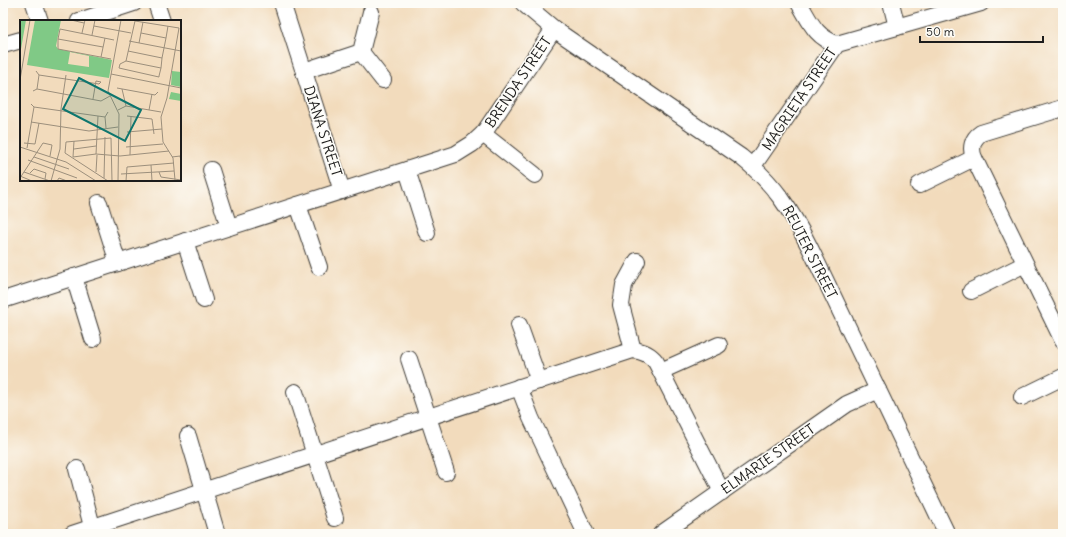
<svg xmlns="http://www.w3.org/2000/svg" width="1066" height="537" viewBox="0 0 1066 537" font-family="Delius,sans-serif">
<rect width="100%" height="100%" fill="#fdfcf7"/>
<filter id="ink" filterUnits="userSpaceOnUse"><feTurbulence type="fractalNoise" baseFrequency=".025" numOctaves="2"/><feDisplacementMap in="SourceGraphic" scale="8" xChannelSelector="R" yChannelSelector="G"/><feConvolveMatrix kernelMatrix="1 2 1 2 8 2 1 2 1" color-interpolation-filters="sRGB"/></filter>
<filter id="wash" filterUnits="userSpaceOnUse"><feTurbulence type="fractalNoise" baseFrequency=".012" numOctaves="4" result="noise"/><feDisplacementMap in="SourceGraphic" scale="16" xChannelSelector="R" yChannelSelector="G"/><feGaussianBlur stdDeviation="0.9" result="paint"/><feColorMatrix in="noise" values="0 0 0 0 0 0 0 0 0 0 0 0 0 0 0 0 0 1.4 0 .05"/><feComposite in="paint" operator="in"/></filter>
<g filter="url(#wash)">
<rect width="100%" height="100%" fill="#f2dbbc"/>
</g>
<g filter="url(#ink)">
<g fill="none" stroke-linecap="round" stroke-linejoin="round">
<g stroke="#3c3934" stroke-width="18">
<g id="street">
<path d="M 34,3 L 40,21"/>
<path d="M 156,3 L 162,21"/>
<path d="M 282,3 L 342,191"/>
<path d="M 523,3 L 554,29 L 741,157 C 775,184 791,210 810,248 L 947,534"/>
<path d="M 799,3 C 810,21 815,37 837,44"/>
<path d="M 891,3 L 897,27"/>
<path d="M 79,21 L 134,3"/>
<path d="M 3,45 L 21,40"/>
<path d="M 361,52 L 383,80"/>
<path d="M 304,71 L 361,52 L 371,12"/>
<path d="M 1063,108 L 981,133 C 972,139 970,148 974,158 L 1063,341"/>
<path d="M 483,134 L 535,175"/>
<path d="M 753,166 L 837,44 L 981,3"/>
<path d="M 211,170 L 229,227"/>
<path d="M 407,170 L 427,233"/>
<path d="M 919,185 L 974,158"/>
<path d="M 99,203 L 118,263"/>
<path d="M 298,205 L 319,267"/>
<path d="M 185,241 L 204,300"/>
<path d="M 74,277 L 93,339"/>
<path d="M 971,291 L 1025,264"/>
<path d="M 3,300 L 456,154 L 472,144 L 483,134 L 554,29"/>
<path d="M 519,325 L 539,381"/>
<path d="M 633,350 L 621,305 L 624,285 L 637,261"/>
<path d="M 409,359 L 446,472"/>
<path d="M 661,371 L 719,345"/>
<path d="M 519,387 L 531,418 L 586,534"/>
<path d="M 295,392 L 335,518"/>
<path d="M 1022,397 L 1063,377"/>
<path d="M 188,436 L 217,534"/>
<path d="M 77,469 L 94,534"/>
<path d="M 72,534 L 633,350 C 643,351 650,354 656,362 L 722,492"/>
<path d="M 661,534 L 847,404 L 878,390"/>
</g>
</g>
<use href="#street" stroke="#fff" stroke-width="16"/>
</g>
</g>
<g text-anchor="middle" stroke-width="3" stroke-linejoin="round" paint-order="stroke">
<g font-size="14" fill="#1c1c1c" stroke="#fdfcf7">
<text transform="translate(518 82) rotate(-56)" y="5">BRENDA STREET</text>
<text transform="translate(799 99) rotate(-56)" y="5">MAGRIETA STREET</text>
<text transform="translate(323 131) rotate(72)" y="5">DIANA STREET</text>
<text transform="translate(810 252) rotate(63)" y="5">REUTER STREET</text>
<text transform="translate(768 459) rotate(-35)" y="5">ELMARIE STREET</text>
</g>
</g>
<g transform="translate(20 20)">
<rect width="161" height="161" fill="#f2dbbc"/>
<path d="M 0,0 L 6,0 L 0,35 ZM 15,0 L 41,0 L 36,26 L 38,29 L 92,40 L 89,58 L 7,45 ZM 50,32 L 69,36 L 69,47 L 48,44 ZM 152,51 L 161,52 L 161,67 L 151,65 ZM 151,72 L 161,74 L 161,81 L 149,79 Z" fill="#80c986" fill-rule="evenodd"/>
<path fill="none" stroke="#9c8f7c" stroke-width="1" d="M 51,0 L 64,3M 115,1 L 159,8M 74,6 L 111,13M 62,13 L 65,0M 121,13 L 146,18M 72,15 L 75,0M 38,19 L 83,27M 109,21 L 161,31M 119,23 L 123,2M 108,31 L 142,38M 81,37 L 85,18M 91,39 L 38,29 L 38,19 L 40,9 L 94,20M 106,41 L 115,1M 141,48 L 106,41 L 100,44 L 99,48 L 139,57 L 139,56 L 141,48 L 142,38 L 146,18 L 148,6M 16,51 L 19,55 L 79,64 L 81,62M 91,54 L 161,68M 0,60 L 10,0M 97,68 L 135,75 L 138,72M 17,69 L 19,55M 102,69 L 106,86M 13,71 L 17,69 L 81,81 L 90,76M 73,79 L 76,61 L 81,62M 11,84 L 14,87 L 85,97M 98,90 L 106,86 L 141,92M 129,90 L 132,74M 107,96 L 132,99 L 134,114M 11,102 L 69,111 L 98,107M 86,108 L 85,97 L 88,92M 107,112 L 142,109M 54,121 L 53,137 L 76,134 L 100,136 L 149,131M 4,123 L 15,124 L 19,103M 0,127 L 46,142 L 76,161M 106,127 L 143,124M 7,128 L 14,87M 54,129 L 76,126M 76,134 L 78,96M 110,135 L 111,96M 14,137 L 49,149M 152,137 L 160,136 L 161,141M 8,140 L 57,158M 131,145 L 132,161M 4,152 L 30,161M 76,152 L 77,135M 139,152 L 141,157 L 161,160M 10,153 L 14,149 L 26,153 L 25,159M 101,154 L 154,151M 0,156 L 12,161M 0,158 L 23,123 L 32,125 L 30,136M 84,158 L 85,117M 155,160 L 153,138 L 143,122 L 141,97 L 147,78 L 159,8M 31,161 L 40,129 L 41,89 L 46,55M 37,161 L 39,158 L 47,161M 88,161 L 45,133 L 46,122 L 91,118 L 92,161M 98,161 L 99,94 L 88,71 L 101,0M 106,161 L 107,147 L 154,143"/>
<path fill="#0f766e" fill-opacity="0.15" stroke="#0f766e" stroke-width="2" d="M 59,58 L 121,90 L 105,121 L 43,89 Z"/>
<rect width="161" height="161" fill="none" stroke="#1c1c1c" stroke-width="2"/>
</g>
<rect width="1066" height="537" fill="none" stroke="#fdfcf7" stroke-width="16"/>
<path d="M920 36v6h123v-6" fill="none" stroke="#1c1c1c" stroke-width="2"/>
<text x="926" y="36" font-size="12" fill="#1c1c1c" stroke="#fdfcf7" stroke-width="3" paint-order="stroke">50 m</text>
</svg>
